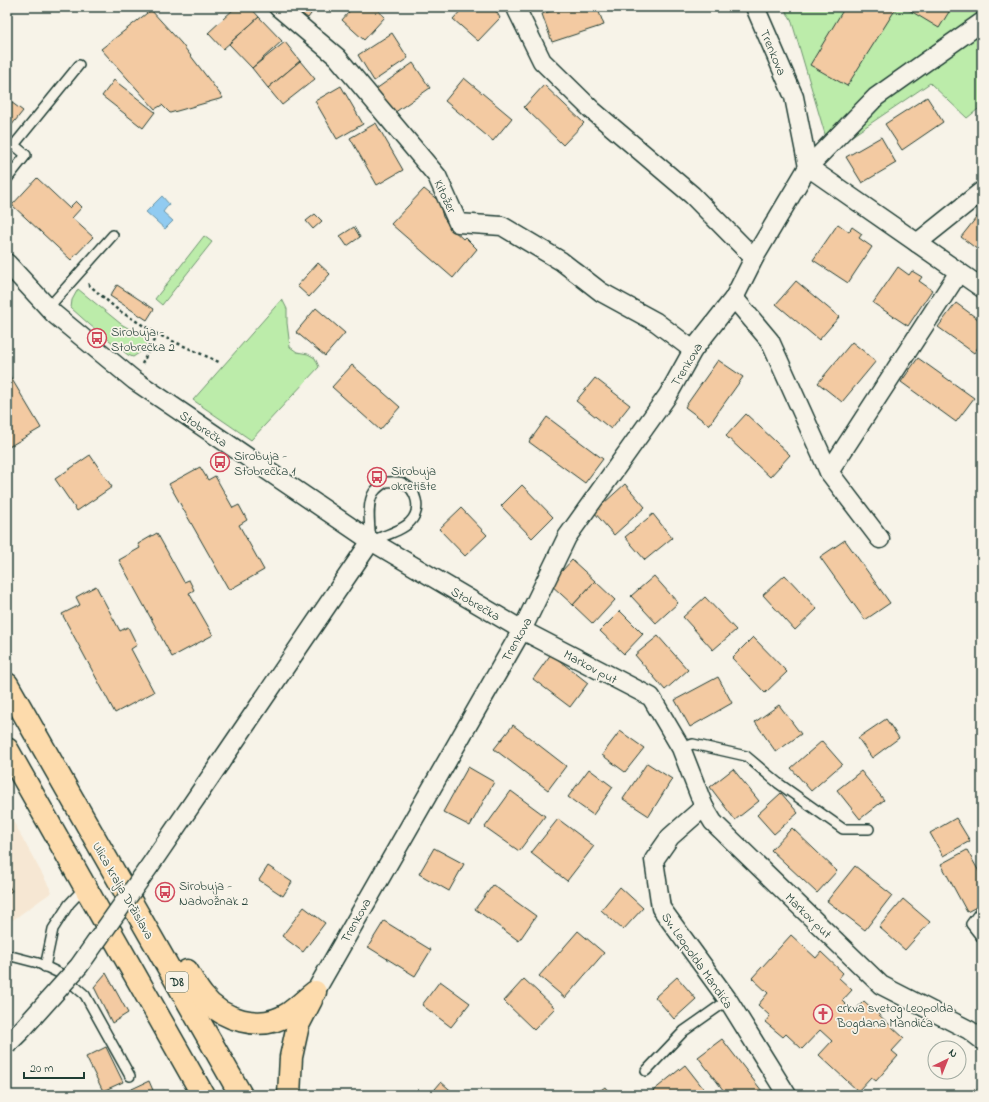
<svg xmlns="http://www.w3.org/2000/svg" width="989" height="1102" viewBox="0 0 989 1102" font-family="'Indie Flower',sans-serif">
<rect width="100%" height="100%" fill="#f7f3e8"/>
<filter id="ink" filterUnits="userSpaceOnUse"><feTurbulence type="fractalNoise" baseFrequency=".025" numOctaves="2"/><feDisplacementMap in="SourceGraphic" scale="8" xChannelSelector="R" yChannelSelector="G"/><feConvolveMatrix kernelMatrix="1 2 1 2 8 2 1 2 1" color-interpolation-filters="sRGB"/></filter>
<g filter="url(#ink)">
<path fill="#f6e7d3" d="M 7,810 L 52,892 L 7,924 Z"/>
<g fill="#bcecaa" stroke="#6e946f">
<path d="M 783,7 L 982,7 L 982,106 L 967,118 L 930,83 L 830,151 L 791,19 Z"/>
<path d="M 204,236 L 212,242 L 162,305 L 155,299 Z"/>
<path d="M 78,289 L 121,324 L 149,340 C 146,348 141,352 133,357 L 128,355 L 90,325 L 71,308 L 72,300 Z"/>
<path d="M 282,299 L 287,309 L 287,323 L 290,347 L 297,352 L 308,354 L 315,358 L 319,367 L 251,440 L 193,400 Z"/>
</g>
<path fill="#91cbf1" stroke="#6392a5" d="M 162,196 L 169,204 L 163,212 L 173,221 L 165,229 L 146,212 Z"/>
<g fill="#f3caa2" stroke="#1f3d34">
<path d="M 236,7 L 250,7 L 259,17 L 223,49 L 208,33 Z"/>
<path d="M 292,7 L 316,7 L 308,18 Z"/>
<path d="M 353,7 L 374,7 L 385,17 L 364,40 L 342,20 Z"/>
<path d="M 464,7 L 494,7 L 500,18 L 478,41 L 453,19 Z"/>
<path d="M 562,7 L 597,7 L 604,25 L 552,42 L 542,14 Z"/>
<path d="M 845,7 L 897,7 L 847,86 L 810,65 Z"/>
<path d="M 904,7 L 952,7 L 939,28 Z"/>
<path d="M 151,10 L 181,43 L 223,98 L 170,113 L 162,105 L 155,109 L 101,49 Z"/>
<path d="M 259,17 L 282,41 L 252,68 L 229,44 Z"/>
<path d="M 392,33 L 408,58 L 374,81 L 358,55 Z"/>
<path d="M 285,42 L 300,61 L 268,88 L 252,68 Z"/>
<path d="M 300,61 L 315,79 L 282,105 L 268,88 Z"/>
<path d="M 413,63 L 430,88 L 394,113 L 376,89 Z"/>
<path d="M 464,78 L 512,118 L 493,141 L 445,101 Z"/>
<path d="M 114,80 L 155,112 L 143,128 L 102,96 Z"/>
<path d="M 544,85 L 584,123 L 563,145 L 524,107 Z"/>
<path d="M 341,86 L 363,124 L 337,139 L 315,101 Z"/>
<path d="M 927,97 L 943,122 L 902,150 L 885,124 Z"/>
<path d="M 7,99 L 23,111 L 7,131 Z"/>
<path d="M 376,123 L 403,170 L 377,185 L 350,138 Z"/>
<path d="M 881,137 L 896,163 L 862,183 L 846,157 Z"/>
<path d="M 37,178 L 69,208 L 76,201 L 82,207 L 72,218 L 93,237 L 71,260 L 12,205 Z"/>
<path d="M 424,189 L 439,201 L 443,217 L 450,227 L 463,239 L 465,237 L 477,249 L 453,278 L 391,224 Z"/>
<path d="M 980,213 L 982,215 L 982,253 L 961,237 Z"/>
<path d="M 315,214 L 322,221 L 313,229 L 306,221 Z"/>
<path d="M 838,224 L 849,232 L 852,227 L 862,234 L 859,238 L 872,247 L 848,283 L 813,260 Z"/>
<path d="M 354,227 L 360,237 L 347,246 L 340,236 Z"/>
<path d="M 318,263 L 330,274 L 309,297 L 297,286 Z"/>
<path d="M 898,267 L 909,275 L 912,271 L 922,277 L 919,281 L 932,290 L 908,326 L 873,303 Z"/>
<path d="M 796,281 L 839,317 L 819,340 L 776,304 Z"/>
<path d="M 117,285 L 154,309 L 147,320 L 110,296 Z"/>
<path d="M 956,303 L 982,322 L 982,342 L 974,353 L 938,327 Z"/>
<path d="M 316,308 L 345,333 L 325,356 L 296,332 Z"/>
<path d="M 852,342 L 876,361 L 842,402 L 818,383 Z"/>
<path d="M 918,358 L 974,398 L 956,422 L 901,382 Z"/>
<path d="M 718,360 L 743,377 L 709,425 L 685,407 Z"/>
<path d="M 352,365 L 400,407 L 380,430 L 332,387 Z"/>
<path d="M 7,371 L 41,428 L 7,448 Z"/>
<path d="M 595,378 L 630,405 L 611,429 L 576,401 Z"/>
<path d="M 746,414 L 790,455 L 770,477 L 726,436 Z"/>
<path d="M 547,417 L 603,459 L 585,483 L 529,442 Z"/>
<path d="M 90,455 L 112,487 L 77,511 L 55,479 Z"/>
<path d="M 200,467 L 208,480 L 215,476 L 233,508 L 239,505 L 247,520 L 239,525 L 264,570 L 229,590 L 169,484 Z"/>
<path d="M 625,484 L 645,507 L 614,535 L 594,512 Z"/>
<path d="M 522,485 L 553,517 L 532,538 L 501,506 Z"/>
<path d="M 461,508 L 487,535 L 465,556 L 439,529 Z"/>
<path d="M 653,514 L 672,538 L 645,560 L 625,537 Z"/>
<path d="M 157,533 L 184,582 L 189,580 L 194,590 L 189,593 L 213,635 L 172,657 L 119,560 L 140,548 L 138,544 Z"/>
<path d="M 845,540 L 890,603 L 865,620 L 820,557 Z"/>
<path d="M 572,560 L 595,581 L 573,605 L 550,584 Z"/>
<path d="M 785,575 L 817,609 L 795,630 L 763,595 Z"/>
<path d="M 654,576 L 678,603 L 656,623 L 631,596 Z"/>
<path d="M 595,581 L 615,600 L 593,624 L 573,605 Z"/>
<path d="M 96,586 L 120,631 L 128,627 L 137,645 L 131,649 L 154,692 L 115,713 L 62,614 L 80,605 L 76,597 Z"/>
<path d="M 705,597 L 736,630 L 713,650 L 683,617 Z"/>
<path d="M 620,611 L 643,634 L 624,654 L 600,631 Z"/>
<path d="M 658,636 L 688,670 L 665,690 L 635,655 Z"/>
<path d="M 753,637 L 787,672 L 765,693 L 732,658 Z"/>
<path d="M 551,654 L 588,683 L 570,707 L 533,679 Z"/>
<path d="M 718,677 L 732,703 L 690,727 L 675,700 Z"/>
<path d="M 779,705 L 801,734 L 776,752 L 755,722 Z"/>
<path d="M 886,719 L 899,738 L 872,758 L 858,738 Z"/>
<path d="M 513,725 L 566,766 L 548,790 L 494,749 Z"/>
<path d="M 620,731 L 644,748 L 625,772 L 602,755 Z"/>
<path d="M 822,741 L 842,764 L 811,791 L 791,768 Z"/>
<path d="M 647,763 L 672,779 L 649,816 L 623,799 Z"/>
<path d="M 468,767 L 494,782 L 470,826 L 443,812 Z"/>
<path d="M 589,769 L 613,787 L 593,815 L 568,797 Z"/>
<path d="M 733,769 L 759,801 L 735,820 L 710,787 Z"/>
<path d="M 861,771 L 884,800 L 860,819 L 837,790 Z"/>
<path d="M 511,791 L 545,816 L 519,851 L 485,827 Z"/>
<path d="M 781,793 L 798,813 L 774,834 L 757,815 Z"/>
<path d="M 956,818 L 970,841 L 943,856 L 930,833 Z"/>
<path d="M 558,819 L 594,846 L 567,881 L 531,853 Z"/>
<path d="M 792,828 L 837,871 L 817,893 L 771,850 Z"/>
<path d="M 434,848 L 464,864 L 449,891 L 419,874 Z"/>
<path d="M 967,850 L 982,877 L 982,904 L 967,912 L 941,864 Z"/>
<path d="M 268,866 L 292,882 L 283,896 L 259,880 Z"/>
<path d="M 855,866 L 892,895 L 865,930 L 827,901 Z"/>
<path d="M 7,883 L 12,891 L 7,894 Z"/>
<path d="M 493,885 L 536,916 L 519,941 L 475,909 Z"/>
<path d="M 620,887 L 643,908 L 623,930 L 601,910 Z"/>
<path d="M 903,899 L 930,922 L 905,950 L 879,927 Z"/>
<path d="M 304,907 L 325,923 L 303,952 L 282,936 Z"/>
<path d="M 384,921 L 431,950 L 415,976 L 368,947 Z"/>
<path d="M 578,931 L 604,953 L 565,998 L 539,976 Z"/>
<path d="M 791,935 L 816,958 L 821,952 L 843,973 L 839,978 L 852,990 L 842,1001 L 853,1012 L 864,1001 L 904,1038 L 892,1051 L 898,1056 L 876,1081 L 871,1077 L 858,1091 L 819,1055 L 832,1041 L 820,1030 L 802,1049 L 786,1034 L 783,1037 L 765,1022 L 770,1016 L 758,1005 L 768,993 L 752,978 Z"/>
<path d="M 106,973 L 128,1013 L 112,1023 L 94,987 Z"/>
<path d="M 677,977 L 696,999 L 674,1019 L 655,997 Z"/>
<path d="M 524,979 L 555,1008 L 534,1030 L 504,1001 Z"/>
<path d="M 440,981 L 470,1003 L 451,1027 L 422,1005 Z"/>
<path d="M 722,1039 L 765,1095 L 727,1095 L 698,1057 Z"/>
<path d="M 106,1047 L 123,1082 L 103,1091 L 86,1057 Z"/>
<path d="M 685,1065 L 707,1093 L 705,1095 L 648,1095 Z"/>
<path d="M 149,1081 L 155,1095 L 119,1095 Z"/>
<path d="M 441,1082 L 456,1095 L 430,1095 Z"/>
<path d="M 605,1087 L 611,1095 L 594,1095 Z"/>
</g>
<g fill="none" stroke-linecap="round" stroke-linejoin="round">
<g stroke="#1f3d34" stroke-width="12">
<g id="lane">
<path d="M 7,179 L 26,155 L 14,145 L 79,65"/>
<path d="M 48,308 L 113,235"/>
<path d="M 386,482 C 391,482 397,481 402,483 C 417,489 422,510 410,522 C 402,531 382,536 371,541 C 370,528 366,503 374,492 C 377,488 381,485 386,482 Z"/>
<path d="M 681,748 L 693,744 L 746,756 L 778,783 L 843,829 L 869,829"/>
<path d="M 982,909 L 971,924 L 982,938"/>
<path d="M 7,955 L 38,963 L 61,974 L 85,995 L 130,1076"/>
<path d="M 45,967 L 53,929 L 69,904 L 85,887"/>
<path d="M 646,1071 L 684,1031 L 728,1000"/>
</g>
</g>
<g stroke="#1f3d34" stroke-width="21">
<g id="street">
<path d="M 278,7 L 337,57 L 437,176 L 458,223 L 502,226 L 561,261 L 601,292 L 656,322 L 693,350"/>
<path d="M 517,7 L 517,10 L 542,61 L 592,110 L 692,195 L 754,258"/>
<path d="M 982,22 L 876,97 L 808,167 L 982,288"/>
<path d="M 917,243 L 982,191"/>
<path d="M 7,263 L 54,314 L 134,380 L 371,541 L 522,630 L 651,697 L 681,748 L 704,807 L 713,822 L 881,985 L 969,1030 L 982,1040"/>
<path d="M 734,298 L 770,341 L 829,472 L 880,539"/>
<path d="M 829,472 L 959,272"/>
<path d="M 220,763 L 371,541"/>
<path d="M 704,807 L 670,837 L 654,860 L 661,908 L 728,1000 L 787,1095"/>
<path d="M 315,992 L 522,630 L 567,537 L 668,395 L 693,350 L 734,298 L 754,258 L 808,167 L 794,97 L 755,7"/>
</g>
</g>
<g stroke="#1f3d34" stroke-width="25">
<g id="highway">
<path d="M 7,684 L 241,1095"/>
<path d="M 7,749 L 203,1095"/>
<path d="M 187,971 C 192,979 196,988 202,995 C 221,1020 261,1032 288,1014 C 298,1007 306,999 315,992"/>
<path d="M 289,1095 L 291,1057 L 298,1025 L 311,1000"/>
</g>
</g>
<g stroke="#1f3d34" stroke-width="2.5" stroke-dasharray="3 3" stroke-linecap="butt">
<path d="M 88,284 L 118,310 L 157,334 L 219,362"/>
<path d="M 142,364 L 157,334"/>
</g>
<use href="#lane" stroke="#f7f3e8" stroke-width="9"/>
<use href="#street" stroke="#f7f3e8" stroke-width="18"/>
<use href="#highway" stroke="#fddbac" stroke-width="22"/>
<g stroke="#1f3d34" stroke-width="21" stroke-linecap="butt">
<path id="street-bridge" d="M 7,1045 L 20,1032 L 79,966 L 151,864 L 220,763"/>
</g>
<use href="#street-bridge" stroke="#f7f3e8" stroke-width="18"/>
</g>
</g>
<defs>
<g id="bus-ring" transform="scale(1)"><circle r="9.5" fill="#f7f3e8" stroke="#d1495b" stroke-width="1.5"/><path d="M-5-6H5V4H4V6H2V4H-2V6H-4V4H-5ZM-3.5-4V0h7V-4ZM-3.5 1.2v1.5H-2V1.2ZM2 1.2v1.5H3.5V1.2Z" fill="#d1495b"/></g>
<g id="church-ring" transform="scale(1)"><circle r="9.5" fill="#f7f3e8" stroke="#d1495b" stroke-width="1.5"/><path d="M-1.2-6h2.4v3.5h3.3v2.4h-3.3V6h-2.4V-.1h-3.3v-2.4h3.3Z" fill="#d1495b"/></g>
</defs>
<g fill-rule="evenodd">
<use href="#bus-ring" x="97" y="338"/>
<use href="#bus-ring" x="220" y="462"/>
<use href="#bus-ring" x="377" y="477"/>
<use href="#bus-ring" x="165" y="892"/>
<use href="#church-ring" x="823" y="1014"/>
</g>
<g text-anchor="middle" stroke-width="3.5" stroke-linejoin="round" paint-order="stroke">
<rect fill="#f7f3e8" stroke="#60746a" stroke-width="1" x="166" y="972" width="22" height="20" rx="3"/>
<g font-size="12" font-weight="bold" fill="#1f3d34">
<text x="177" y="986">D8</text>
</g>
<g font-size="13" fill="#1f3d34" stroke="#f7f3e8">
<text transform="translate(774 52) rotate(67)" y="5">Trenkova</text>
<text transform="translate(446 196) rotate(65)" y="5">Kitožer</text>
<text transform="translate(686 364) rotate(-59)" y="5">Trenkova</text>
<text transform="translate(204 428) rotate(34)" y="5">Stobrečka</text>
<text transform="translate(476 603) rotate(30)" y="5">Stobrečka</text>
<text transform="translate(516 639) rotate(-61)" y="5">Trenkova</text>
<text transform="translate(591 666) rotate(28)" y="5">Markov put</text>
<text transform="translate(124 890) rotate(60)" y="5">Ulica kralja Držislava</text>
<text transform="translate(809 915) rotate(44)" y="5">Markov put</text>
<text transform="translate(355 920) rotate(-61)" y="5">Trenkova</text>
<text transform="translate(698 960) rotate(55)" y="5">Sv. Leopolda Mandića</text>
</g>
<g font-size="13" fill="#1f3d34" stroke="#f7f3e8" text-anchor="start">
<text x="111" y="336">Sirobuja -<tspan x="111" dy="15">Stobrečka 2</tspan></text>
<text x="234" y="460">Sirobuja -<tspan x="234" dy="15">Stobrečka 1</tspan></text>
<text x="391" y="475">Sirobuja<tspan x="391" dy="15">okretište</tspan></text>
<text x="179" y="890">Sirobuja -<tspan x="179" dy="15">Nadvožnak 2</tspan></text>
<text x="837" y="1012">crkva svetog Leopolda<tspan x="837" dy="15">Bogdana Mandića</tspan></text>
</g>
</g>
<rect width="989" height="1102" fill="none" stroke="#f7f3e8" stroke-width="24"/>
<rect x="12" y="12" width="965" height="1078" fill="none" stroke="#1f3d34" stroke-width="1.5" filter="url(#ink)"/>
<g transform="translate(947 1060) rotate(43)"><circle r="19" fill="#f7f3e8" stroke="#a1aaa0"/>
<path d="M0-3L7 15L0 10L-7 15Z" fill="#d1495b"/>
<text y="-6" font-size="11" font-weight="bold" text-anchor="middle" fill="#1f3d34">N</text>
</g>
<path d="M24 1072v6h60v-6" fill="none" stroke="#1f3d34" stroke-width="2"/>
<text x="30" y="1072" font-size="12" fill="#1f3d34" stroke="#f7f3e8" stroke-width="3" paint-order="stroke">20 m</text>
</svg>
